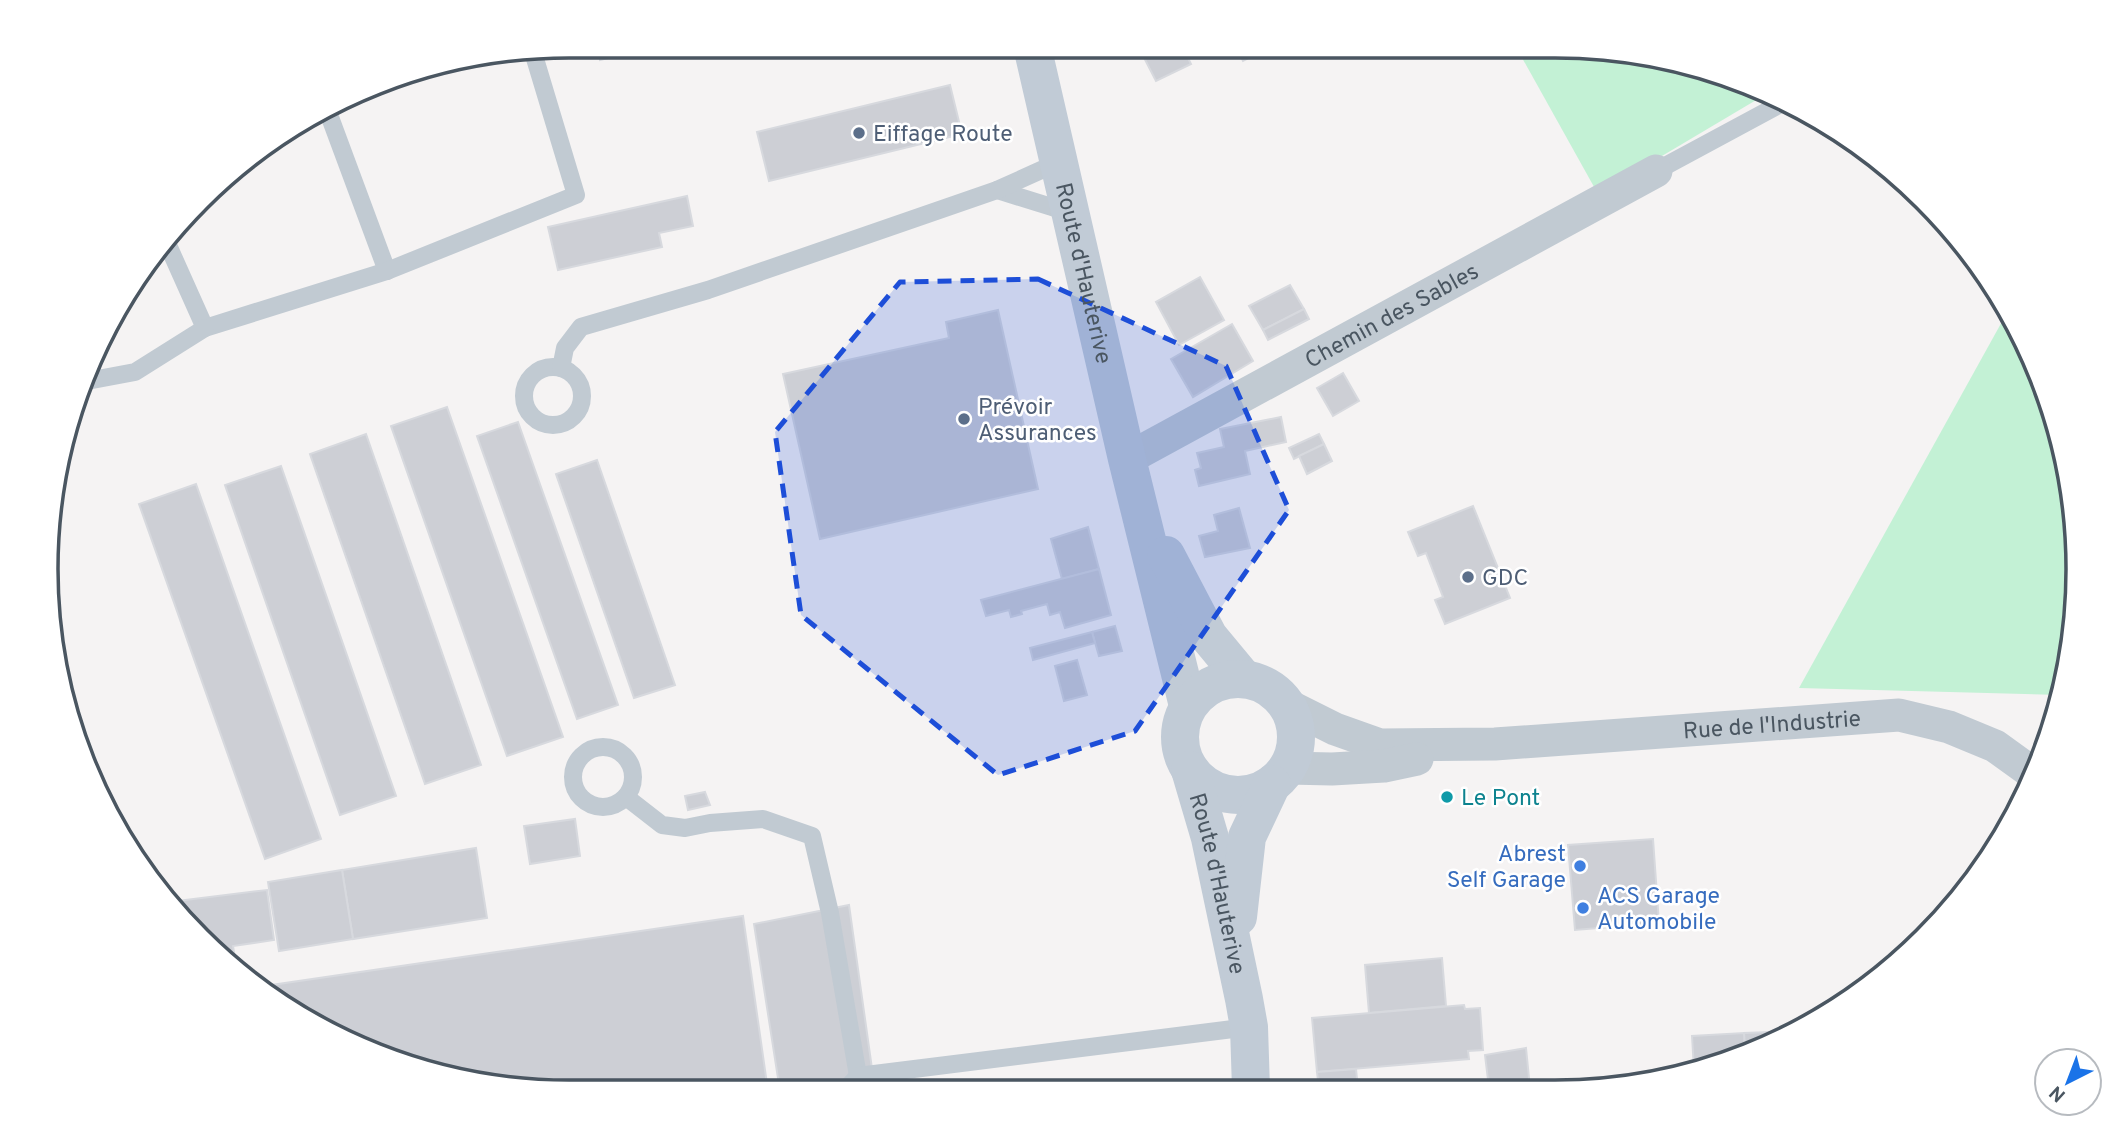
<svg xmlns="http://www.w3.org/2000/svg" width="2124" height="1138" viewBox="0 0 2124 1138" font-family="Overpass,sans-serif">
<rect width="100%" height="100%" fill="#f5f3f3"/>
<g fill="#c3f1d5">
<path d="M 1516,47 L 1589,47 L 1690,63 L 1768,93 L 1598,194 Z"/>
<path d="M 2009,309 L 2051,401 L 2074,501 L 2077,604 L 2062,695 L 1799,688 Z"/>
</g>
<g fill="#cdcfd5" stroke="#d7d9de" stroke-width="2">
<path d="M 597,46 L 657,46 L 600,60 Z"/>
<path d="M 1138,46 L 1182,46 L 1191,64 L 1156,81 Z"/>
<path d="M 1236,46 L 1272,46 L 1243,61 Z"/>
<path d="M 950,85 L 962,134 L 769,181 L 757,132 Z"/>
<path d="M 687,196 L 693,226 L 659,233 L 662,247 L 558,270 L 548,227 Z"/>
<path d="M 1200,277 L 1224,320 L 1179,345 L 1156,302 Z"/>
<path d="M 1290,285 L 1304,309 L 1263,330 L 1249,306 Z"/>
<path d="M 1304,309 L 1309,319 L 1268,340 L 1263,330 Z"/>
<path d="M 998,310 L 1038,489 L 820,539 L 783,374 L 949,338 L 946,322 Z"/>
<path d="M 1232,324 L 1253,361 L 1193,397 L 1171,359 Z"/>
<path d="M 1343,373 L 1359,401 L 1333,416 L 1317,388 Z"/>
<path d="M 447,407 L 563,737 L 507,756 L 391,426 Z"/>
<path d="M 1281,417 L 1286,442 L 1245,451 L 1250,474 L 1199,486 L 1195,470 L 1201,468 L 1197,453 L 1224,447 L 1220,429 Z"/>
<path d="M 518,422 L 618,705 L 577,719 L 477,436 Z"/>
<path d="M 366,434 L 481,765 L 425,784 L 310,454 Z"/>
<path d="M 1319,434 L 1324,444 L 1294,459 L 1289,448 Z"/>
<path d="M 1324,444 L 1332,461 L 1307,474 L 1299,456 Z"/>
<path d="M 597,460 L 675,685 L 634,698 L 556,474 Z"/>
<path d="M 281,466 L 396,796 L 340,815 L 225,485 Z"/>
<path d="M 196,484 L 321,839 L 265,859 L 139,504 Z"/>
<path d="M 1473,506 L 1510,598 L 1445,624 L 1435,600 L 1443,597 L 1426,553 L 1418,556 L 1408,532 Z"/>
<path d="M 1239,508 L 1250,548 L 1205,557 L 1199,536 L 1218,531 L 1214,515 Z"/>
<path d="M 1088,527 L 1099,569 L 1062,579 L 1051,539 Z"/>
<path d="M 1099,569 L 1111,615 L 1065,628 L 1060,612 L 1050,615 L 1047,604 L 1021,611 L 1022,614 L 1011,617 L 1009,610 L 986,616 L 981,600 Z"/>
<path d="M 1115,626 L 1122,651 L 1099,656 L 1092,632 Z"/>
<path d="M 1092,632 L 1095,643 L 1033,660 L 1030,648 Z"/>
<path d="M 1077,660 L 1087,695 L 1064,701 L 1055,666 Z"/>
<path d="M 705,792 L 710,805 L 688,810 L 685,796 Z"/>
<path d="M 575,819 L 580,856 L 530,864 L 524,826 Z"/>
<path d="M 1653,839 L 1659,923 L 1575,930 L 1568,845 Z"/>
<path d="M 476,848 L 487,918 L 353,939 L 342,870 Z"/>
<path d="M 342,870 L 353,939 L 279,951 L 268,882 Z"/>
<path d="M 267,890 L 274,940 L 233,946 L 236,965 L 199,939 L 169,902 Z"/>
<path d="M 849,905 L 875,1090 L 780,1091 L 754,924 Z"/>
<path d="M 743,916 L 768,1091 L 535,1091 L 434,1075 L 337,1038 L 265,986 Z"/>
<path d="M 1442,958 L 1446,1006 L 1369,1013 L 1365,965 Z"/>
<path d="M 1464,1005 L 1465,1009 L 1480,1008 L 1483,1050 L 1468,1051 L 1469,1059 L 1317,1072 L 1312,1018 Z"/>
<path d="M 1770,1032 L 1771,1044 L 1745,1055 L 1744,1033 Z"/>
<path d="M 1744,1033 L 1745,1055 L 1694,1069 L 1692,1036 Z"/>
<path d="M 1526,1048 L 1530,1088 L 1489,1088 L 1485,1055 Z"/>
<path d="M 1356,1069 L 1358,1089 L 1319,1089 L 1317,1072 Z"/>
</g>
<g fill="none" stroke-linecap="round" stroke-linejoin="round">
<g stroke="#c1cad2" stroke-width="18">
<path d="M 328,112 L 387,271"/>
<path d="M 1656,171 L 1788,100"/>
<path d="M 997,190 L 1071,213"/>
<path d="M 167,243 L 205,328 L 387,271 L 576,195 L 533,52"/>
<circle cx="553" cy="396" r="29"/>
<path d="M 561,368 L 565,348 L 581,327 L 708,290 L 997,190 L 1059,162"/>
<path d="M 87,381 L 135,372 L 205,328"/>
<circle cx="603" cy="777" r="30"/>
<path d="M 626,797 L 662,825 L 685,828 L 710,823 L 763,819 L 812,836 L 830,913 L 858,1076"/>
<path d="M 845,1090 L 858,1076 L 1249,1027"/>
</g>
<g stroke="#c1cad2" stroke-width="33">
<path id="s1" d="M 1127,459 L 1656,171"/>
<path id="s2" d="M 1287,705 L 1335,729 L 1380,745 L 1495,744 L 1899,715 L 1949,727 L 1995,746 L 2034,774"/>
<path d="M 1288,768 L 1332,769 L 1384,766 L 1417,759"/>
</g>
<g stroke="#c1cbd6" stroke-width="38">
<path id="s3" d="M 1032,46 L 1127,459 L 1188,706"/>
<path d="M 1166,555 L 1209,637 L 1243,678"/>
<circle cx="1238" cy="737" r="58"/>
<path id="s4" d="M 1190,770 L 1210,838 L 1244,999 L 1249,1027 L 1251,1089"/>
<path d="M 1238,917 L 1247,837 L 1272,784"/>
</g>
</g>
<path fill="#1d4ed8" fill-opacity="0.2" stroke="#1d4ed8" stroke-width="5" stroke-dasharray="14 9" stroke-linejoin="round" d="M 1038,279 L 1226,366 L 1289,510 L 1135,731 L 998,775 L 801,615 L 775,432 L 900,282 Z"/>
<g fill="#5c6f8a" stroke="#fff" stroke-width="2.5">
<circle cx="859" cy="133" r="7"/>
<circle cx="964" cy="419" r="7"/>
<circle cx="1468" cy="577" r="7"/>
</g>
<circle fill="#0f9aa8" stroke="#fff" stroke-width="2.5" cx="1447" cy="797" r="7"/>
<g fill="#3f7fe0" stroke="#fff" stroke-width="2.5">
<circle cx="1580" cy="866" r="7"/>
<circle cx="1583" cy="908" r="7"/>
</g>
<g text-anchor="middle" stroke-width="5" stroke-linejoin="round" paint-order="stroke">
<g font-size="23" fill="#4e5e75" stroke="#fff" text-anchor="start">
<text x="873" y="141">Eiffage Route</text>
<text x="978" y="414">Prévoir<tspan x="978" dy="26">Assurances</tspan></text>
<text x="1482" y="585">GDC</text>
</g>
<g font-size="23" fill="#4a5661" stroke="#fff">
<text dy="8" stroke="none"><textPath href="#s3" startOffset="233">Route d'Hauterive</textPath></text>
<text dy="8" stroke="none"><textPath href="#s1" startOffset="301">Chemin des Sables</textPath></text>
<text dy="8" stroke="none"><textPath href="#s2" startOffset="494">Rue de l'Industrie</textPath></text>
<text dy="8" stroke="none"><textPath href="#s4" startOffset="117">Route d'Hauterive</textPath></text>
</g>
<g font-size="23" fill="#0d838f" stroke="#fff" text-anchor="start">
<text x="1461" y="805">Le Pont</text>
</g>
<g font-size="23" fill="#366cbe" stroke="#fff" text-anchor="end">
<text x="1566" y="861">Abrest<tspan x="1566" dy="26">Self Garage</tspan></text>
<text x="1597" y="903" text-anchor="start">ACS Garage<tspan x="1597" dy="26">Automobile</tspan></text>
</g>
</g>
<path d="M0 0H2124V1138H0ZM569 58H1555A511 511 0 0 1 2066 569V569A511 511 0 0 1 1555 1080H569A511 511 0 0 1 58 569V569A511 511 0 0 1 569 58Z" fill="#fff" fill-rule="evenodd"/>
<path fill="none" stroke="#4a5661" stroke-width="3.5" d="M569 58H1555A511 511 0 0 1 2066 569V569A511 511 0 0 1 1555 1080H569A511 511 0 0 1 58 569V569A511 511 0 0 1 569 58Z"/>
<g transform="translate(2068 1082) rotate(222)"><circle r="33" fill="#ffffff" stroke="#b7bbc0" stroke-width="2"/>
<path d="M0-5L12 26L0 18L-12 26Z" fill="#1a73e8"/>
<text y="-10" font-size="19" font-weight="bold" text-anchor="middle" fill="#4a5661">N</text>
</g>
</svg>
